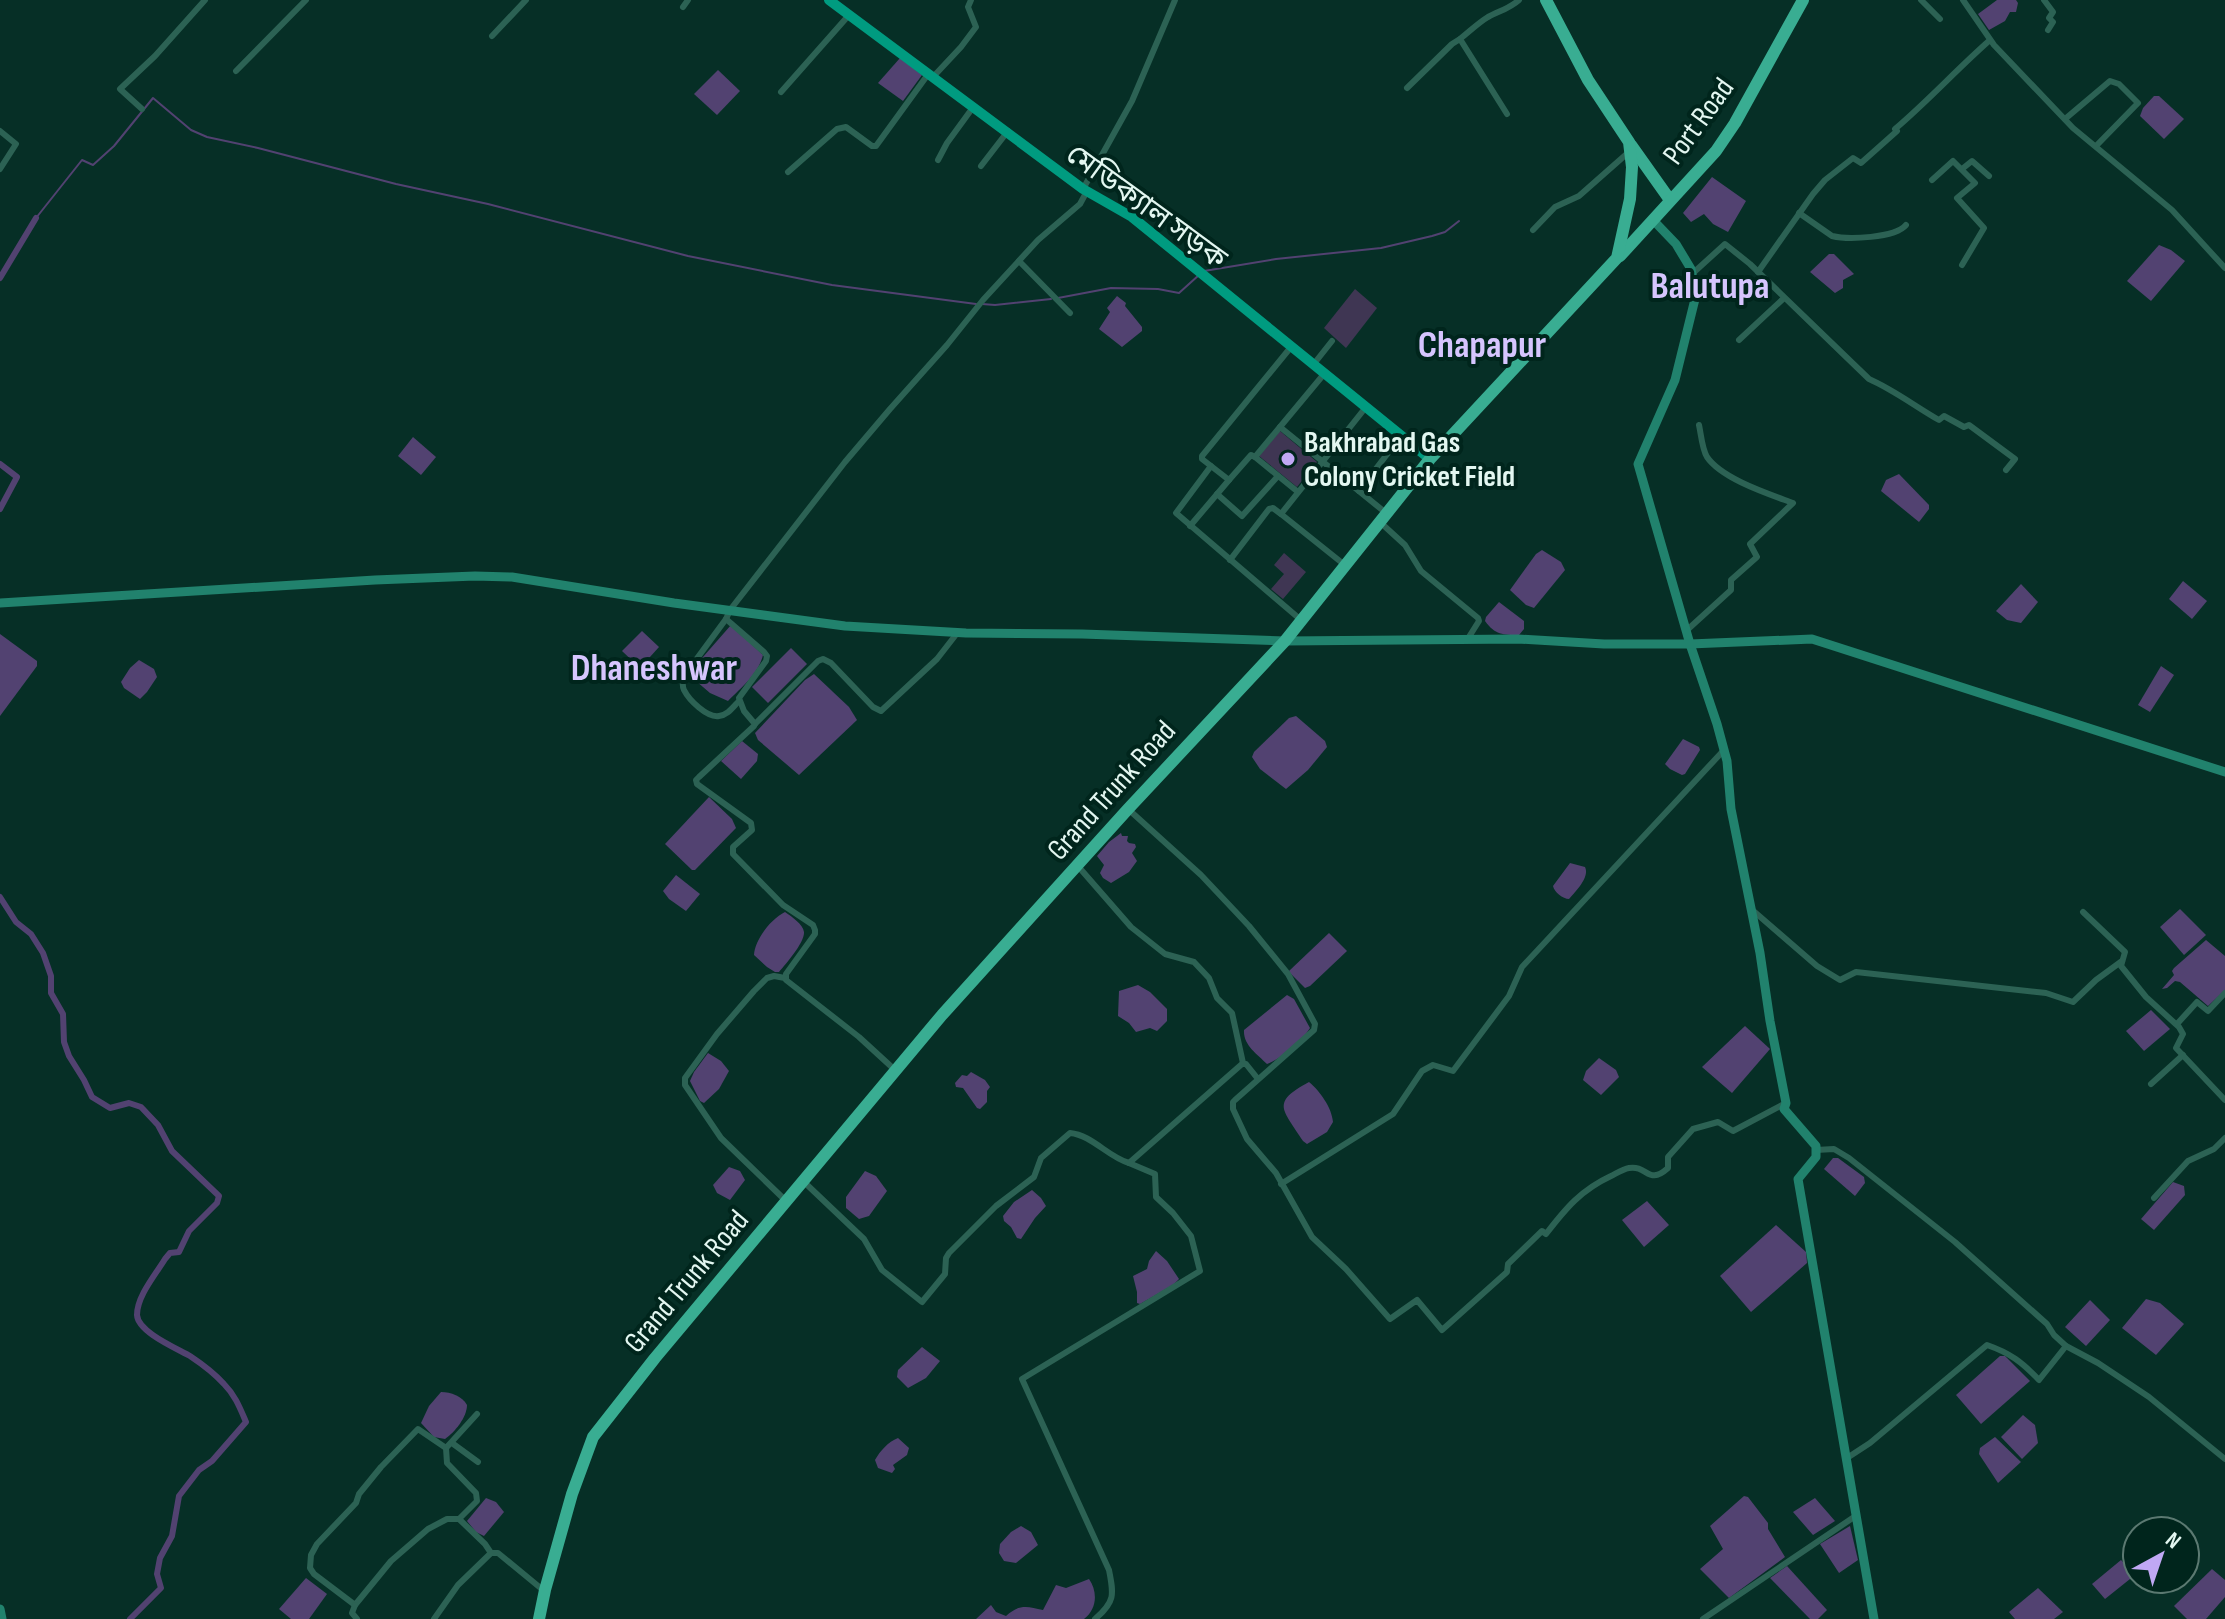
<svg xmlns="http://www.w3.org/2000/svg" width="2225" height="1619" viewBox="0 0 2225 1619" font-family="'Sofia Sans Condensed','Noto Sans Bengali',sans-serif">
<rect width="100%" height="100%" fill="#062f26"/>
<g fill="#3f3653">
<path d="M 1355,289 L 1377,308 L 1346,348 L 1324,328 Z"/>
<path d="M 1280,431 L 1317,462 L 1297,487 L 1259,456 Z"/>
<path d="M 1284,553 L 1306,572 L 1283,599 L 1271,589 L 1284,574 L 1274,565 Z"/>
</g>
<g fill="#524271">
<path d="M 1997,0 L 2016,0 L 2018,3 L 2016,12 L 2010,12 L 2005,21 L 1989,30 L 1978,14 Z"/>
<path d="M 900,58 L 922,75 L 903,101 L 878,83 Z"/>
<path d="M 718,70 L 740,91 L 717,115 L 694,94 Z"/>
<path d="M 2154,96 L 2159,96 L 2184,119 L 2164,139 L 2140,116 L 2143,108 Z"/>
<path d="M 1712,177 L 1746,201 L 1728,232 L 1713,224 L 1704,214 L 1691,222 L 1683,213 Z"/>
<path d="M 2159,245 L 2171,250 L 2185,261 L 2151,301 L 2127,281 Z"/>
<path d="M 1829,254 L 1834,254 L 1854,274 L 1843,280 L 1843,288 L 1835,293 L 1810,272 Z"/>
<path d="M 1117,296 L 1126,303 L 1125,306 L 1142,327 L 1142,331 L 1122,347 L 1099,329 L 1110,312 L 1107,308 Z"/>
<path d="M 413,437 L 436,457 L 421,475 L 398,456 Z"/>
<path d="M 1899,474 L 1929,505 L 1929,509 L 1919,522 L 1881,491 L 1886,480 Z"/>
<path d="M 1542,550 L 1561,562 L 1565,570 L 1534,608 L 1526,605 L 1510,590 L 1536,554 Z"/>
<path d="M 2183,581 L 2207,601 L 2192,619 L 2169,599 Z"/>
<path d="M 2021,584 L 2038,602 L 2021,623 L 2007,620 L 1996,611 Z"/>
<path d="M 1499,602 L 1524,621 L 1524,629 L 1519,635 C 1503,635 1495,635 1485,621 L 1486,617 Z"/>
<path d="M 731,625 L 763,655 C 759,673 741,688 728,701 L 710,693 L 696,681 L 690,679 L 689,673 Z"/>
<path d="M 642,631 L 659,647 L 640,668 L 622,651 Z"/>
<path d="M 0,634 L 37,661 L 37,666 L 0,716 Z"/>
<path d="M 791,648 L 807,664 L 768,703 L 752,687 Z"/>
<path d="M 139,660 L 154,669 L 157,677 L 147,692 L 140,699 L 124,688 L 121,682 L 130,668 Z"/>
<path d="M 2161,666 L 2174,675 L 2150,712 L 2138,705 Z"/>
<path d="M 814,674 L 849,707 L 857,720 L 799,775 L 758,740 L 755,733 L 805,680 Z"/>
<path d="M 1296,716 L 1325,741 L 1327,747 L 1308,770 L 1286,789 L 1260,769 L 1252,757 L 1254,752 L 1289,718 Z"/>
<path d="M 1683,739 L 1699,747 L 1700,750 L 1685,774 L 1682,775 L 1670,769 L 1665,764 Z"/>
<path d="M 742,741 L 758,754 L 757,761 L 741,779 L 721,761 Z"/>
<path d="M 709,797 L 732,819 L 736,828 L 695,870 L 692,870 L 665,844 Z"/>
<path d="M 1121,833 L 1122,836 L 1128,836 L 1127,841 L 1129,843 L 1135,844 L 1136,847 L 1132,853 L 1137,861 L 1129,872 L 1111,883 L 1103,878 L 1100,873 L 1104,865 L 1097,856 L 1109,842 Z"/>
<path d="M 1570,863 L 1585,867 C 1590,877 1576,891 1569,899 C 1563,899 1554,892 1553,886 Z"/>
<path d="M 676,875 L 700,894 L 686,911 L 669,899 L 663,891 Z"/>
<path d="M 2180,909 L 2206,935 L 2184,955 L 2160,927 Z"/>
<path d="M 785,912 C 792,917 803,924 804,932 C 805,942 786,964 779,972 L 775,972 L 767,967 L 754,955 C 755,939 771,919 785,912 Z"/>
<path d="M 1329,933 L 1347,951 L 1310,986 L 1305,988 L 1290,973 L 1289,971 Z"/>
<path d="M 2206,940 L 2225,956 L 2225,990 L 2208,1006 L 2180,982 L 2175,981 L 2167,988 L 2162,989 L 2174,975 L 2172,971 L 2174,968 Z"/>
<path d="M 1138,985 L 1150,992 L 1167,1009 L 1167,1021 L 1157,1031 L 1150,1028 L 1136,1032 L 1129,1023 L 1118,1016 L 1119,991 Z"/>
<path d="M 1287,995 L 1294,999 L 1310,1028 C 1302,1041 1281,1059 1267,1064 C 1257,1054 1243,1045 1244,1030 Z"/>
<path d="M 2151,1010 L 2170,1029 L 2144,1051 L 2126,1031 Z"/>
<path d="M 1745,1026 L 1770,1049 L 1732,1093 L 1702,1067 Z"/>
<path d="M 708,1053 L 721,1061 L 729,1071 L 719,1089 L 704,1103 L 700,1101 L 690,1081 L 694,1072 Z"/>
<path d="M 1599,1058 L 1616,1070 L 1619,1077 L 1601,1095 L 1583,1080 L 1586,1071 Z"/>
<path d="M 971,1072 L 985,1080 L 990,1087 L 987,1091 L 987,1102 L 980,1109 L 977,1108 L 963,1088 L 956,1087 L 955,1083 L 962,1075 L 967,1076 Z"/>
<path d="M 1309,1082 C 1320,1091 1332,1108 1333,1122 L 1327,1132 L 1307,1144 L 1303,1141 C 1283,1109 1270,1103 1309,1082 Z"/>
<path d="M 1833,1158 L 1838,1158 L 1864,1177 L 1865,1183 L 1855,1196 L 1824,1169 Z"/>
<path d="M 729,1167 L 740,1171 L 745,1180 L 730,1200 L 717,1193 L 713,1185 Z"/>
<path d="M 865,1171 L 876,1176 L 887,1191 L 869,1216 L 859,1219 L 846,1208 L 846,1197 Z"/>
<path d="M 2173,1182 L 2184,1186 L 2185,1195 L 2154,1230 L 2141,1219 Z"/>
<path d="M 1032,1190 L 1041,1198 L 1046,1206 L 1035,1218 L 1021,1239 L 1017,1238 L 1011,1227 L 1004,1221 L 1003,1216 L 1014,1202 Z"/>
<path d="M 1647,1201 L 1669,1225 L 1644,1247 L 1622,1220 Z"/>
<path d="M 1776,1225 L 1806,1252 L 1807,1263 L 1751,1312 L 1720,1276 Z"/>
<path d="M 1156,1251 L 1167,1261 L 1179,1279 L 1173,1285 L 1140,1304 L 1137,1303 L 1137,1292 L 1133,1276 L 1147,1269 L 1149,1261 Z"/>
<path d="M 2146,1299 L 2160,1303 L 2184,1324 L 2156,1355 L 2122,1328 Z"/>
<path d="M 2090,1300 L 2110,1320 L 2086,1346 L 2065,1327 Z"/>
<path d="M 922,1347 L 940,1361 L 926,1378 L 908,1388 L 897,1377 L 898,1370 Z"/>
<path d="M 2000,1356 L 2005,1356 L 2030,1381 L 1981,1424 L 1956,1395 Z"/>
<path d="M 441,1392 C 451,1392 462,1396 467,1405 C 467,1417 455,1432 445,1439 L 434,1437 L 421,1423 L 429,1406 Z"/>
<path d="M 2023,1415 L 2035,1425 L 2038,1443 L 2022,1459 L 2001,1437 Z"/>
<path d="M 1995,1437 L 2021,1462 L 1998,1483 L 1979,1454 L 1980,1448 Z"/>
<path d="M 898,1438 L 909,1448 L 907,1455 L 893,1465 L 895,1469 L 892,1473 L 878,1468 L 875,1460 C 880,1451 888,1442 898,1438 Z"/>
<path d="M 1744,1496 L 1748,1497 L 1768,1523 L 1768,1529 L 1785,1557 L 1729,1598 L 1700,1569 L 1723,1549 L 1710,1526 Z"/>
<path d="M 486,1498 L 496,1502 L 504,1512 L 484,1536 L 476,1532 L 467,1521 Z"/>
<path d="M 1815,1498 L 1835,1521 L 1813,1535 L 1793,1512 Z"/>
<path d="M 1021,1526 L 1031,1532 L 1038,1545 L 1016,1563 L 1004,1561 L 999,1553 L 1000,1544 L 1011,1532 Z"/>
<path d="M 1850,1526 L 1858,1560 L 1839,1573 L 1820,1544 Z"/>
<path d="M 2121,1560 L 2135,1575 L 2105,1599 L 2092,1584 Z"/>
<path d="M 1787,1566 L 1827,1610 L 1818,1619 L 1810,1619 L 1770,1578 Z"/>
<path d="M 2212,1569 L 2225,1580 L 2225,1597 L 2206,1619 L 2187,1619 L 2174,1606 Z"/>
<path d="M 306,1578 L 327,1594 L 309,1619 L 291,1619 L 279,1609 Z"/>
<path d="M 1089,1579 C 1098,1592 1097,1609 1084,1619 L 976,1619 L 991,1605 L 996,1612 L 1006,1616 C 1019,1604 1027,1606 1043,1610 L 1056,1585 L 1066,1588 Z"/>
<path d="M 2038,1588 L 2063,1612 L 2054,1619 L 2015,1619 L 2009,1612 Z"/>
</g>
<g fill="none" stroke-linecap="round" stroke-linejoin="round">
<g stroke="#524271" stroke-width="2">
<path d="M 36,218 L 82,160 L 93,165 L 114,146 L 153,98 L 191,130 L 207,137 L 258,148 L 396,184 L 488,204 L 688,256 L 832,285 L 976,304"/>
<path d="M 1204,271 L 1276,259 L 1381,248 L 1432,236 L 1445,232 L 1459,221"/>
<path d="M 1058,298 L 1111,288 L 1158,289 L 1179,293 L 1199,275"/>
<path d="M 982,304 L 995,305 L 1051,299"/>
</g>
<g stroke="#524271" stroke-width="6">
<path d="M 0,278 L 36,218"/>
<path d="M 0,464 L 17,477 L 0,509"/>
<path d="M 0,897 L 16,922 L 31,934 L 43,953 L 51,976 L 51,993 L 63,1014 L 64,1042 L 69,1056 L 84,1080 L 92,1097 L 110,1108 L 129,1103 L 141,1107 L 158,1125 L 172,1151 L 219,1196 L 217,1203 L 189,1231 L 179,1252 L 170,1253 L 165,1259 C 156,1274 137,1296 137,1315 C 138,1332 176,1348 190,1356 C 202,1364 215,1374 224,1384 C 235,1395 240,1408 246,1422 L 212,1461 L 199,1470 L 179,1496 L 172,1536 L 160,1558 L 157,1574 L 161,1588 L 130,1619"/>
</g>
<g stroke="#2c6254" stroke-width="6">
<path d="M 1921,0 L 1940,19"/>
<path d="M 1963,0 L 1994,45 L 2073,128 L 2172,210 L 2225,268"/>
<path d="M 2044,0 L 2053,12 L 2049,18 L 2053,22 L 2048,30"/>
<path d="M 683,7 L 688,0"/>
<path d="M 492,36 L 526,0"/>
<path d="M 236,71 L 306,0"/>
<path d="M 933,77 L 961,47 L 976,27 L 968,7 L 971,0"/>
<path d="M 1407,88 L 1452,44 L 1460,39"/>
<path d="M 781,92 L 849,15"/>
<path d="M 142,109 L 120,89 L 155,56 L 205,0"/>
<path d="M 1507,114 L 1460,39 C 1469,32 1478,23 1488,17 C 1499,11 1509,9 1519,0"/>
<path d="M 2065,119 L 2110,81 L 2119,84 L 2138,103 L 2096,146"/>
<path d="M 0,131 L 16,144 L 0,169"/>
<path d="M 938,160 L 947,143 L 974,106"/>
<path d="M 981,166 L 1008,131"/>
<path d="M 1962,169 L 1972,161 L 1989,176"/>
<path d="M 788,172 L 837,129 L 846,127 L 872,146 L 876,146 L 929,73"/>
<path d="M 1932,180 L 1953,161 L 1975,183 L 1957,198 L 1984,228 L 1962,265"/>
<path d="M 1083,189 L 1132,101 L 1175,0"/>
<path d="M 1799,213 L 1832,236 C 1848,240 1895,238 1906,225"/>
<path d="M 1533,230 L 1555,207 L 1579,196 L 1630,151"/>
<path d="M 1019,261 L 1070,313"/>
<path d="M 1758,272 L 1813,194 L 1825,180 L 1853,158 L 1861,163 L 1897,131 L 1895,129 C 1928,101 1957,69 1990,40"/>
<path d="M 1692,274 L 1725,244 L 1750,264 L 1869,379 C 1894,390 1916,407 1939,420 L 1944,416 L 1964,427 L 1969,425 L 2015,459 L 2006,470"/>
<path d="M 1739,340 L 1784,298"/>
<path d="M 1313,365 L 1332,341"/>
<path d="M 1280,427 L 1386,513"/>
<path d="M 1255,457 L 1251,455 L 1229,480 L 1211,466 L 1176,513 L 1301,620"/>
<path d="M 1211,466 L 1202,459 L 1202,456 L 1291,347"/>
<path d="M 1359,491 L 1401,436"/>
<path d="M 1298,492 L 1255,457 L 1324,374"/>
<path d="M 1217,494 L 1242,516 L 1278,476"/>
<path d="M 1381,523 L 1405,545 L 1421,571 L 1478,618 L 1479,621 L 1467,640"/>
<path d="M 1190,526 L 1229,480"/>
<path d="M 1230,560 L 1269,509 L 1273,508 L 1281,514"/>
<path d="M 1346,566 L 1281,514 L 1366,407"/>
<path d="M 726,619 L 764,652 L 767,656 L 766,661 L 739,698 L 744,711 L 755,724 L 754,726 L 699,777 L 696,780 L 697,784 L 751,823 L 752,830 L 733,847 L 733,854 L 783,905 L 813,925 L 815,930 L 815,934 L 786,974 L 786,980 L 859,1037 L 895,1070"/>
<path d="M 1686,631 L 1731,590 L 1731,580 L 1757,557 L 1750,544 L 1793,503 C 1769,494 1722,479 1707,457 C 1702,449 1701,434 1699,425"/>
<path d="M 739,701 C 733,707 728,715 719,716 C 707,718 689,700 684,690 C 681,683 684,678 687,672 L 726,619 L 730,610 L 845,462 L 890,409 L 947,345 L 983,300 L 1038,240 L 1080,204 L 1087,191"/>
<path d="M 755,724 L 818,661 L 823,659 L 831,663 L 873,707 L 881,711 L 937,659 L 958,632"/>
<path d="M 1128,809 L 1201,875 L 1249,926 L 1288,974 L 1315,1024 L 1314,1030 L 1235,1100 L 1233,1102 L 1233,1109 L 1247,1139 L 1276,1173 L 1312,1237 L 1346,1269 L 1390,1319 L 1417,1300 L 1442,1330 L 1507,1272 L 1508,1264 L 1542,1231 L 1546,1234 C 1566,1208 1581,1190 1611,1176 C 1617,1173 1623,1169 1629,1168 C 1648,1165 1648,1186 1668,1168 L 1668,1157 L 1693,1129 L 1718,1122 L 1733,1131 L 1786,1103"/>
<path d="M 1077,865 L 1131,927 L 1165,954 L 1194,962 L 1209,978 L 1217,998 L 1232,1013 L 1243,1063"/>
<path d="M 1750,908 L 1817,966 L 1840,980 L 1856,972 L 2046,993 L 2073,1002 L 2096,980 L 2122,961"/>
<path d="M 2083,912 L 2125,952 L 2121,966 L 2146,997 L 2179,1027 L 2183,1034 L 2176,1048 L 2225,1100"/>
<path d="M 785,978 L 774,976 L 767,978 L 754,991 L 717,1034 L 685,1078 L 685,1085 L 721,1138 L 785,1200"/>
<path d="M 2177,1024 L 2197,1002 L 2208,1011 L 2225,993"/>
<path d="M 2151,1084 L 2183,1055"/>
<path d="M 1816,1150 L 1834,1149 L 1849,1158 L 1955,1242 L 2047,1324 L 2054,1335 L 2066,1346 L 2098,1363 L 2149,1397 L 2225,1459"/>
<path d="M 803,1181 L 864,1239 L 882,1270 L 922,1302 L 945,1274 L 946,1258 L 949,1253 L 996,1206 L 1034,1177 L 1041,1158 L 1070,1133 C 1092,1135 1108,1157 1129,1163 L 1242,1064 L 1246,1064 L 1258,1079"/>
<path d="M 1281,1184 L 1393,1114 L 1422,1071 L 1433,1065 L 1453,1071 L 1509,996 L 1522,967 L 1724,750"/>
<path d="M 2154,1198 L 2188,1161 L 2214,1149 L 2225,1138"/>
<path d="M 452,1443 L 478,1462"/>
<path d="M 446,1448 L 477,1414"/>
<path d="M 1847,1458 L 1870,1443 L 1987,1345 C 2010,1353 2022,1362 2039,1380 L 2066,1346"/>
<path d="M 459,1519 L 477,1501 L 476,1493 L 447,1463 L 446,1448 L 418,1429 L 381,1467 L 359,1494 L 356,1503 L 317,1544 L 311,1555 L 310,1568 L 314,1574 L 355,1605 L 391,1561 L 428,1529 L 447,1519 L 459,1519 L 485,1544 L 491,1553"/>
<path d="M 355,1605 L 352,1613 L 357,1619"/>
<path d="M 434,1619 L 458,1585 L 491,1553 L 498,1553 L 543,1590"/>
<path d="M 1095,1619 C 1115,1602 1114,1595 1109,1570 L 1022,1379 L 1200,1271 L 1191,1236 L 1173,1213 L 1156,1197 L 1155,1174 L 1129,1163"/>
<path d="M 1703,1619 L 1857,1515"/>
</g>
<g stroke="#21826d" stroke-width="9">
<path d="M 1653,220 L 1676,244 L 1691,269 L 1696,295 L 1675,380 L 1638,464 L 1690,644 L 1717,724 L 1727,761 L 1731,809 L 1760,953 L 1770,1021 L 1786,1103 L 1784,1109 L 1816,1146 L 1816,1157 L 1798,1179 L 1874,1619"/>
<path d="M 0,603 L 375,580 L 475,576 L 512,577 L 674,603 L 845,626 L 966,633 L 1082,634 L 1285,641 L 1518,639 L 1604,644 L 1690,644 L 1812,639 L 2225,772"/>
<path d="M 0,1609 L 2,1619"/>
</g>
<path stroke="#009b80" stroke-width="10" d="M 829,0 L 1083,189 L 1132,217 L 1430,459"/>
<g stroke="#39ad92" stroke-width="12">
<path d="M 1631,145 L 1670,200"/>
<path d="M 1620,256 L 1716,151 L 1735,123 L 1803,0"/>
<path d="M 539,1619 L 545,1590 L 572,1494 L 593,1437 L 655,1358 L 942,1015 L 1128,809 L 1285,641 L 1430,459 L 1617,258 L 1630,199 L 1632,167 L 1629,142 L 1588,80 L 1546,0"/>
</g>
</g>
<circle fill="#c0a8f4" stroke="#00251c" stroke-width="3" cx="1288" cy="459" r="8"/>
<g text-anchor="middle" stroke-width="8" stroke-linejoin="round" paint-order="stroke">
<g font-size="30" fill="#e3f7f1" stroke="#00251c">
<text transform="translate(1698 121) rotate(-54)" y="10">Port Road</text>
<text transform="translate(1147 206) rotate(36)" y="10">মেডিক্যাল সড়ক</text>
<text transform="translate(1111 790) rotate(-48)" y="10">Grand Trunk Road</text>
<text transform="translate(686 1281) rotate(-50)" y="10">Grand Trunk Road</text>
</g>
<g font-size="30" font-weight="bold" fill="#e3f7f1" stroke="#00251c" text-anchor="start">
<text x="1304" y="452">Bakhrabad Gas<tspan x="1304" dy="34">Colony Cricket Field</tspan></text>
</g>
<g font-size="38" font-weight="bold" fill="#d6c5fe" stroke="#00251c">
<text x="1710" y="298">Balutupa</text>
<text x="1482" y="357">Chapapur</text>
<text x="654" y="680">Dhaneshwar</text>
</g>
</g>
<g transform="translate(2161 1555) rotate(40)"><circle r="38" fill="#00251c" stroke="#5b7971" stroke-width="2"/>
<path d="M0-6L14 30L0 20L-14 30Z" fill="#c0a8f4"/>
<text y="-12" font-size="22" font-weight="bold" text-anchor="middle" fill="#e3f7f1">N</text>
</g>
</svg>
